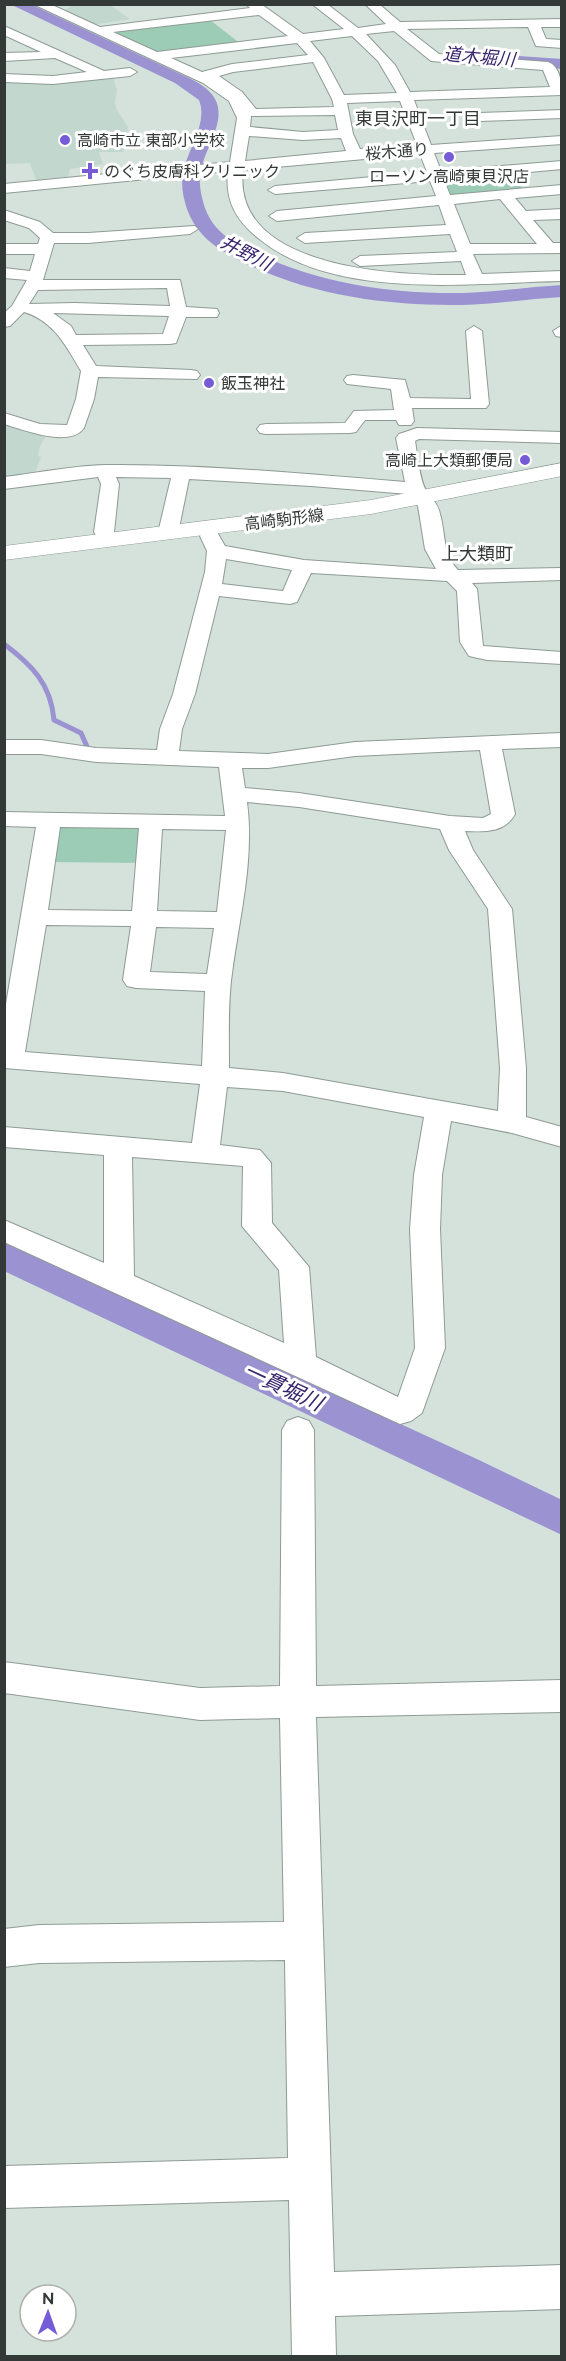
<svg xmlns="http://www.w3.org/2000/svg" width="566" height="2361" viewBox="0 0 566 2361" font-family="Raleway,'Noto Sans JP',sans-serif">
<rect width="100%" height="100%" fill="#d4e2db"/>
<g fill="#c2d8ce">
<path d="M 73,5 L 110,5 L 130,19 L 92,25 L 62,12 Z"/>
<path d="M 112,75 L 117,90 L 115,103 L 117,110 L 128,127 L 123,152 L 99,152 L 103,164 L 70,169 L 68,177 L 36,180 L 30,163 L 5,164 L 5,79 Z"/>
<path d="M 5,421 L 48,433 L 40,446 L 38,456 L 41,457 L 34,475 L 5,481 Z"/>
</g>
<g fill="#9ccbb6">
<path d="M 210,20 L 241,44 L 158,54 L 108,32 Z"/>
<path d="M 510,171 L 524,191 L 449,196 L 442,179 Z"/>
<path d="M 62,825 L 141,828 L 144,863 L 51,862 L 54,830 Z"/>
</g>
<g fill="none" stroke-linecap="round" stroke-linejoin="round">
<path stroke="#9a92d1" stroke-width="5" d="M 4,644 C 32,665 51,684 54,720 L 81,733 L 88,749"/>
<g fill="#9a92d1" fill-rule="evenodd">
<path d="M 10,4 L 30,4 L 187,77 C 197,82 209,88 215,99 C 228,123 201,152 200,177 C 199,187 202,199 205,208 C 214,233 235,244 258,254 C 322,284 392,294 462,293 C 495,292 528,287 562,285 L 562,297 C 528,299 495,304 462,305 C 390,306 314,296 249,265 C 222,252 198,239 187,209 C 183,197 180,182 184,169 C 189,147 208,123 199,100 L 175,83 Z"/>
<path d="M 503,55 L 562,59 L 562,69 L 497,63 L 495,60 Z"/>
<path d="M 4,1242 L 479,1460 L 562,1500 L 562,1535 L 4,1271 Z"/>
</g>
<g stroke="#8e9b95" stroke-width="2">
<g id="minor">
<path d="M 33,4 L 50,4 L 100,27 L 250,8 L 246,4 L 261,4 L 303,34 L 344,29 L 312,4 L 327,4 L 358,28 L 386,24 L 365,4 L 379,4 L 400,22 L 562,19 L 562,27 L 541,27 L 546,39 L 562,40 L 562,48 L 536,46 L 528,27 L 407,29 L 439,54 L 548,62 C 560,66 562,84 562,95 L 414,100 L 431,145 L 562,136 L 562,144 L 434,153 L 441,171 L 562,161 L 562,169 L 444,180 L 450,195 L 562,185 L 562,194 L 515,198 L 526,211 L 562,209 L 562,219 L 533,220 L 553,243 L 562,243 L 562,253 L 473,254 L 482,274 L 562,271 L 562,281 C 470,283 334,301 258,238 C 235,219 225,200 228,171 L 4,193 L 4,184 L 230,162 L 237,118 L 229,101 L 203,83 ZM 259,15 L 288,36 L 157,52 L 113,32 ZM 394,31 L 431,61 L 543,70 L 550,87 L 410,92 L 395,65 L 366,34 ZM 352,36 L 378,61 L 397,93 L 344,95 L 324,58 L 310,41 ZM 297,43 L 308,55 L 232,64 L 202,72 L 171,58 ZM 313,62 L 332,99 L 334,107 L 256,109 L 242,92 L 219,76 L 233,72 ZM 400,101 L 417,145 L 360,149 L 353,134 L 347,103 ZM 335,115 L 338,130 L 303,132 L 250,127 L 251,116 ZM 249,136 L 303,140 L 341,138 L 346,151 L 245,161 ZM 420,154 L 427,172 L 275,186 L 268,190 L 275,194 L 430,181 L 436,196 L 277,211 L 269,216 L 277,221 L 439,205 L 446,225 L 305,233 L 297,238 L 305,243 L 450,234 L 457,252 L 360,256 L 352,261 L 360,266 L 461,261 L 466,275 C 399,276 231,270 243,170 ZM 500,199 L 537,244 L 470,244 L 454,204 Z"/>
<path d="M 4,26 L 104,71 L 130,68 L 137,72 L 130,76 L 53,84 L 4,82 L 4,74 L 53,76 L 87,72 L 55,58 L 4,61 L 4,53 L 41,52 L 4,35 Z"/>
<path d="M 562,110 L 562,118 L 479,121 L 472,117 L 479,113 Z"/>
<path d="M 4,210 L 40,222 L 53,233 L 88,233 L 195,226 L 198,229 L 190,234 L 88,243 L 54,243 L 43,280 L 180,280 L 186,307 L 217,309 L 219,313 L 217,317 L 186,317 L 176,343 L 170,344 L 83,345 L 96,366 L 191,370 L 197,371 L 200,375 L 197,379 L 98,377 L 94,399 L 84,428 C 70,448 24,430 4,424 L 4,413 L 40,424 L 67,425 L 76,399 L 81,371 C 66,346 54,321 24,312 L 10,326 L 4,327 L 4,313 L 12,306 L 27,280 L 4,278 L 4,268 L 30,271 L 35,254 L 4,254 L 4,244 L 38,244 L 40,238 L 29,228 L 4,220 ZM 167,288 L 170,306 L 75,303 L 29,304 L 38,290 ZM 53,313 L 169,316 L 163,334 L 76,335 L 71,326 Z"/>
<path d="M 474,326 L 482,331 L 489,404 L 486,408 L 412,408 L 414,421 L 411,425 L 399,425 L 396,420 L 365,420 L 356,432 L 350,433 L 266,434 L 260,433 L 257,429 L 260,425 L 266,424 L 345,423 L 354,411 L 394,410 L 391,389 L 347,384 L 344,380 L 347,376 L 353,375 L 405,380 L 410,398 L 471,399 L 466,331 Z"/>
<path d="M 561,326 L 562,326 L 562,337 L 556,336 L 553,331 Z"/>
<path d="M 417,428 L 562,432 L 562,443 L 419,439 L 415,441 C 417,452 420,482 426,490 C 431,499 438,503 440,514 C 446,535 442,553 458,570 L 562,568 L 562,580 L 472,583 L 477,589 L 483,646 L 562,652 L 562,664 L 487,660 L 469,656 L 460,642 L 457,591 L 447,581 L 311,573 L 297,602 L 290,604 L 219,596 L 195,694 L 182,729 L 179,751 L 268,754 L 355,742 L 562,733 L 562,747 L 502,749 L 515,814 C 505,833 484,832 465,831 L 473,850 L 512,909 L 526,1068 L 526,1117 L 562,1127 L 562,1147 L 512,1133 L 451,1121 L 442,1175 L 440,1229 L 445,1348 L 422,1413 L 411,1421 L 400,1424 L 4,1242 L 4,1220 L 104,1263 L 104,1155 L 4,1147 L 4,1127 L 192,1143 L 200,1084 L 4,1068 L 4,1016 L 36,827 L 4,826 L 4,812 L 225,816 L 219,767 L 96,762 L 41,754 L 4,754 L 4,740 L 41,740 L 96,748 L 157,750 L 160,729 L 173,694 L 205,572 L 207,551 L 200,536 L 203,532 L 217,532 L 225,546 L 304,560 L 436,569 L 425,549 L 418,506 L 408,494 L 311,486 L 189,479 L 178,533 L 175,537 L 161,537 L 158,533 L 171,478 L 116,477 L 119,484 L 114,532 L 119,540 L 116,544 L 102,544 L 94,532 L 101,484 L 98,477 L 4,489 L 4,477 C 37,473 71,466 104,465 C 204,464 305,474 405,482 L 396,438 L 399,434 ZM 226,559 L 292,570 L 283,591 L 222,584 ZM 480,750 L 491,814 L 483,818 L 450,816 L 299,793 L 245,788 L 242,768 L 268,768 L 355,756 ZM 247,802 L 299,807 L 440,829 L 449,850 L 488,909 L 500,1068 L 498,1111 L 283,1073 L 229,1068 C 229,1040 228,1009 231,981 C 238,922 255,862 247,802 ZM 60,827 L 139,828 L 132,911 L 48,910 ZM 162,829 L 226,830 L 217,912 L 157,911 ZM 46,925 L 131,926 L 123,980 L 127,986 L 136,988 L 205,991 L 202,1066 L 25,1052 ZM 156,927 L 214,928 L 207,974 L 150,972 ZM 227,1087 L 283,1091 L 424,1117 L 414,1175 L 410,1229 L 415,1348 L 398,1397 L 316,1357 L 309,1267 L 272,1223 L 271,1163 L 260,1150 L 220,1145 ZM 132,1157 L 243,1166 L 242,1226 L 279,1270 L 284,1343 L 134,1276 Z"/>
<path d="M 298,1417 L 309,1421 L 314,1430 L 316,1686 L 562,1680 L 562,1712 L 316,1717 L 334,2272 L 562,2265 L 562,2309 L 335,2316 L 336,2356 L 292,2356 L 289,2200 L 4,2208 L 4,2166 L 288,2158 L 285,1960 L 39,1963 L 4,1967 L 4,1929 L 39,1925 L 284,1922 L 280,1718 L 200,1720 L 4,1693 L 4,1662 L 200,1688 L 280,1686 L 282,1430 L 287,1421 Z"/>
</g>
</g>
<g stroke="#8e9b95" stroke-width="1">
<path id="major" d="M 562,463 L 562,476 L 371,514 L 4,560 L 4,546 L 371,500 Z"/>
</g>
<use href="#minor" fill="#fff" fill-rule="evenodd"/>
<use href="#major" fill="#fff" fill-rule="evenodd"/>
</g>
<g fill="#765bd6" stroke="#fff" stroke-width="2">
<circle cx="65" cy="140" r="6"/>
<circle cx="449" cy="157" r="6"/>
<path d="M87 162h6v6h6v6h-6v6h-6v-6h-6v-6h6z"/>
<circle cx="209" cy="383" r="6"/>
<circle cx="525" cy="460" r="6"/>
</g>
<g text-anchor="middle" stroke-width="6" stroke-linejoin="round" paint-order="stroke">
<g font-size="16" fill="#333936" stroke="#fff" text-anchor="start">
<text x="77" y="146">高崎市立 東部小学校</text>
<text x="104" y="177">のぐち皮膚科クリニック</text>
<text x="449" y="182" text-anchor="middle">ローソン高崎東貝沢店</text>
<text x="221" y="389">飯玉神社</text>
<text x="513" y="466" text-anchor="end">高崎上大類郵便局</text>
</g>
<g font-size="16" fill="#333936" stroke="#fff">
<text transform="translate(397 151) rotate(-5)" y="6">桜木通り</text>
<text transform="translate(284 519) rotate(-7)" y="6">高崎駒形線</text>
</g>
<g font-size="18" font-style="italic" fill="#36246d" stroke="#fff">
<text transform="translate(479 57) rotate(5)" y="6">道木堀川</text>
<text transform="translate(246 253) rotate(27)" y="6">井野川</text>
</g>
<g font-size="18" fill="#333936" stroke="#fff">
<text x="418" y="125">東貝沢町一丁目</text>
</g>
<g font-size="18" fill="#333936" stroke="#fff">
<text x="477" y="560">上大類町</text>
</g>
<g font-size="21" font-style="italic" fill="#36246d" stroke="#fff">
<text transform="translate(283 1387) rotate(25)" y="7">一貫堀川</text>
</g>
</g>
<rect width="566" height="2361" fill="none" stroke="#333936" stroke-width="12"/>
<g transform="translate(48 2313) rotate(1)"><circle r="28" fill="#ffffff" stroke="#adb0af" stroke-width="1.5"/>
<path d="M0-4.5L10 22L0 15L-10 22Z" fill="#765bd6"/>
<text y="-9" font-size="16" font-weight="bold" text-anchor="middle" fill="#333936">N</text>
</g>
</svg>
